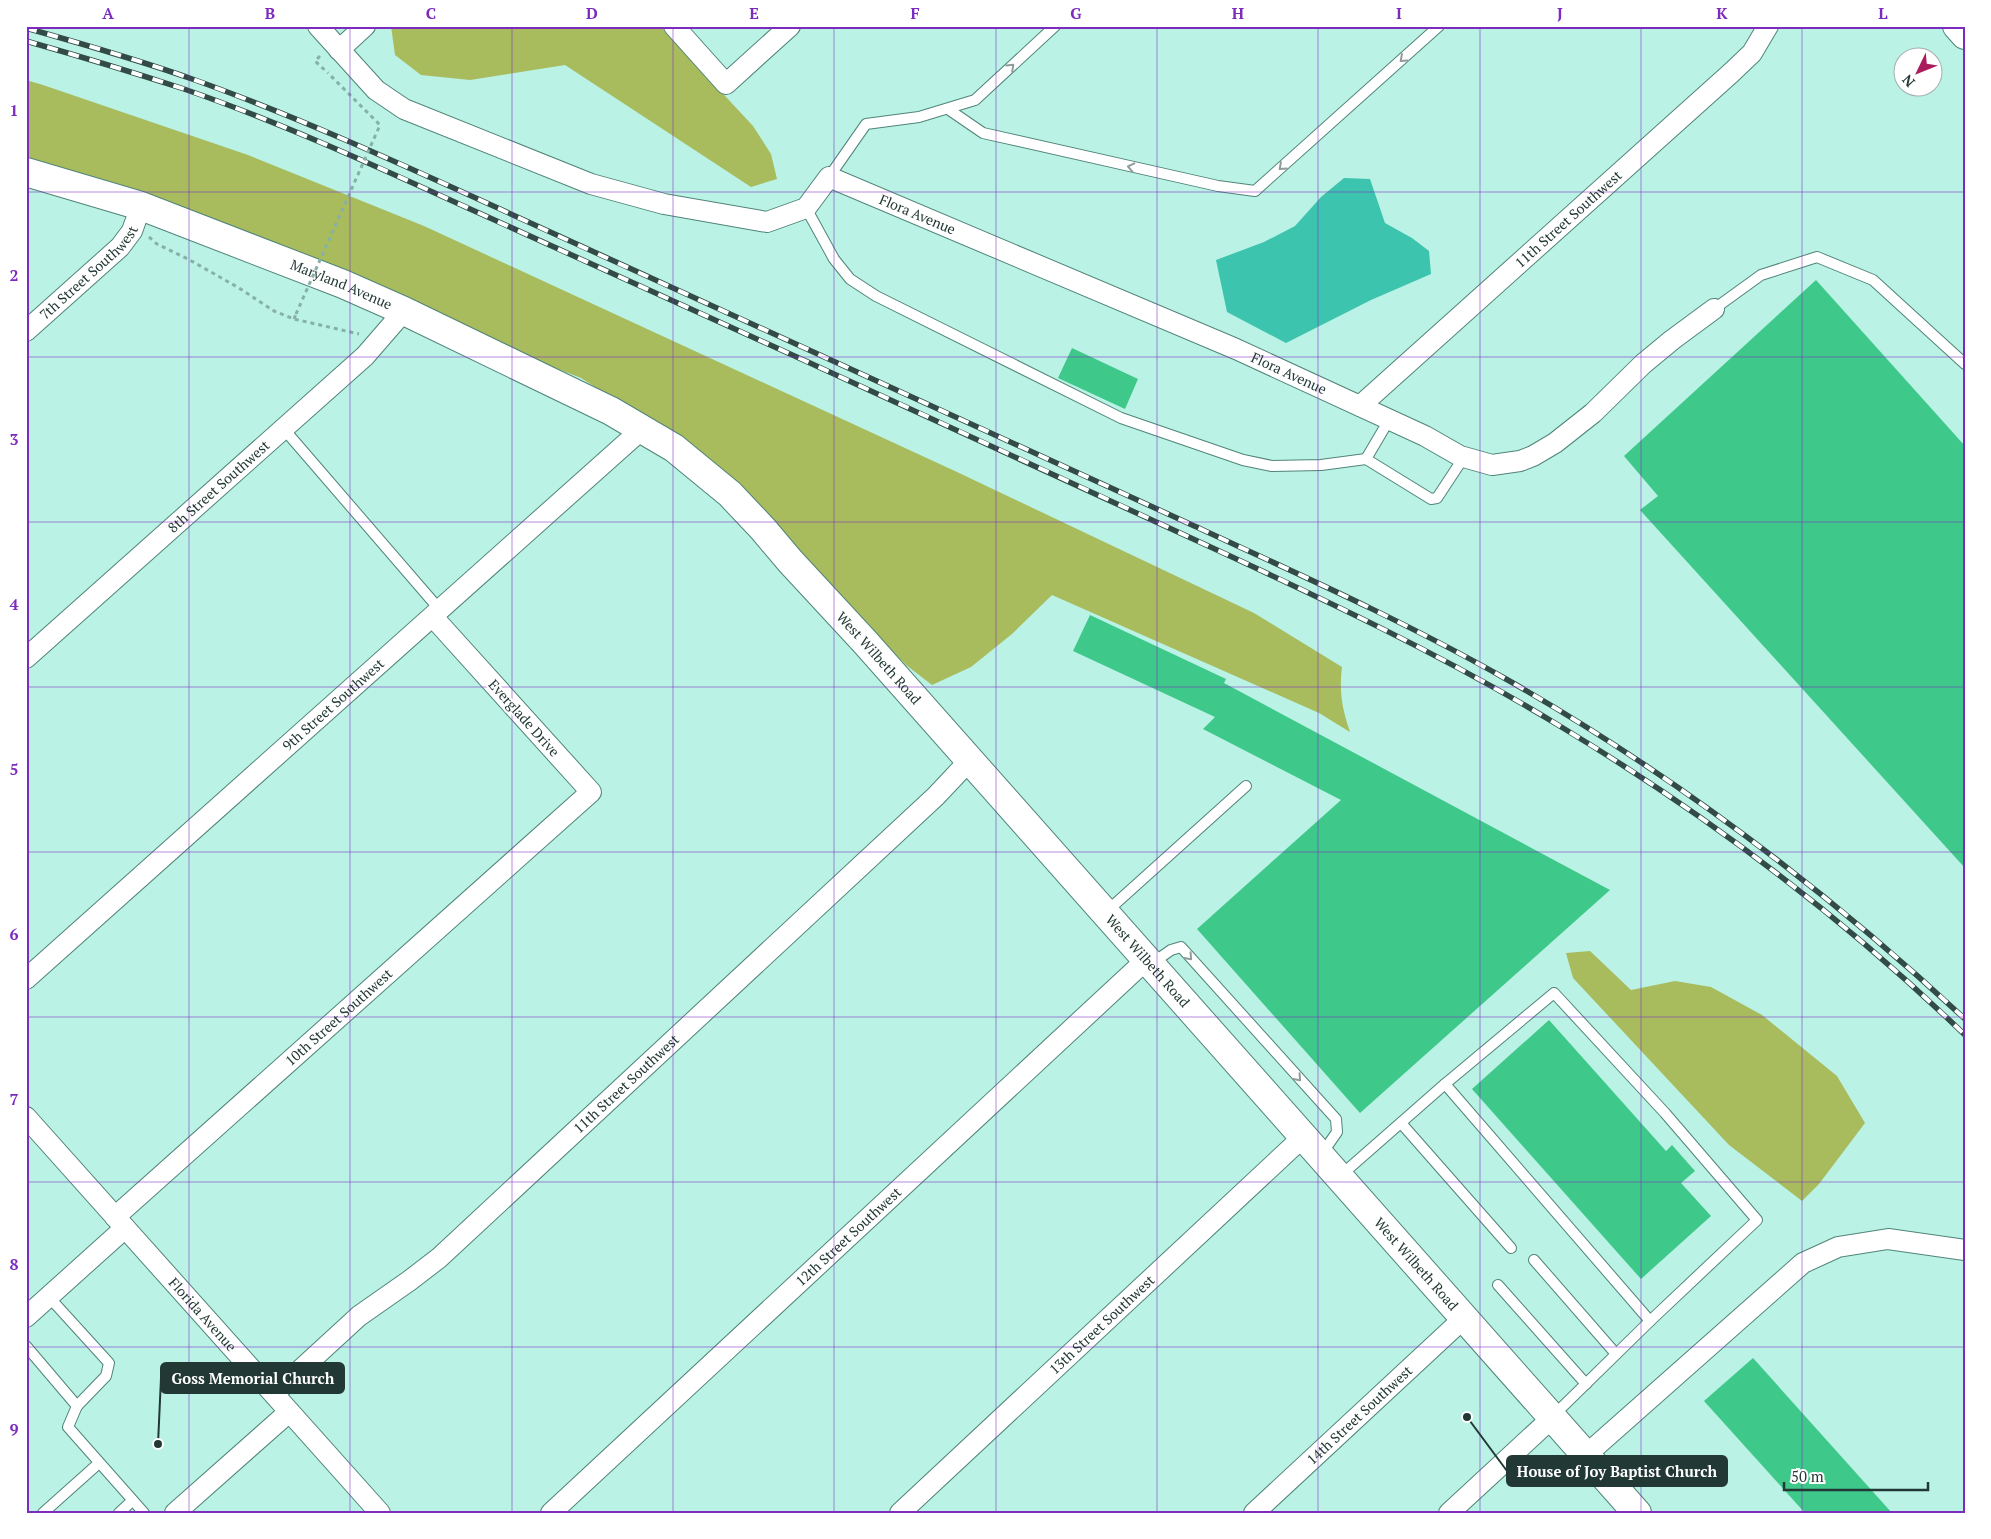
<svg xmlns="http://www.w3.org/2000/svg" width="1991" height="1539" viewBox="0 0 1991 1539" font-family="'PT Serif',serif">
<rect width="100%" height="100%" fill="#baf2e5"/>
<g fill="#a8bc5e">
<path d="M 391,26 L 660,26 L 753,126 L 771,154 L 777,179 L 751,187 L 565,65 L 470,80 L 421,75 L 395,55 Z"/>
<path d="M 26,80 L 43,85 L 248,155 L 424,226 L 957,472 L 1254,613 L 1342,667 C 1339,692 1342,708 1350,732 L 1319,713 L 1052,595 L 1012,634 L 971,667 L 932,685 L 906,665 L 807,564 L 659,428 L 581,378 L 26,162 Z"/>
<path d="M 1590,951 L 1631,990 L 1675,981 L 1711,987 L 1762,1015 L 1837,1076 L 1865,1123 L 1819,1184 L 1802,1201 L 1729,1145 L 1573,978 L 1566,953 Z"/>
</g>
<path fill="#3dc4ae" d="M 1344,178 L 1370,179 L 1385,223 L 1412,238 L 1429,251 L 1431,274 L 1371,300 L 1286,343 L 1227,312 L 1216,260 L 1264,242 L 1295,226 L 1321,197 Z"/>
<g fill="#3ec88a">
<path d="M 1816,280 L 1965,446 L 1965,868 L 1640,510 L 1658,496 L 1624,456 Z"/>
<path d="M 1072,348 L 1138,379 L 1125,409 L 1058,378 Z"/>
<path d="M 1090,615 L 1226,679 L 1224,683 L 1610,890 L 1360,1113 L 1197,929 L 1341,800 L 1203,729 L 1215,717 L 1073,651 Z"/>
<path d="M 1549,1020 L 1666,1151 L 1672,1145 L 1695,1171 L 1681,1183 L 1711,1216 L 1641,1279 L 1472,1089 Z"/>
<path d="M 1753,1358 L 1892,1513 L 1805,1513 L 1704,1401 Z"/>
</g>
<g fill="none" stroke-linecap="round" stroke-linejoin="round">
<g stroke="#50847a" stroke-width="12">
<g id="lane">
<path d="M 948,109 L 983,133 L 1218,186 L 1255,191 L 1439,26"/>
<path d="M 829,177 L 866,124 L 919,117 L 975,100 L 1055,26"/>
<path d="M 806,208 L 834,259 L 850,279 L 876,296 L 1121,418 L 1243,460 L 1272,466 L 1321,465 L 1366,459"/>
<path d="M 1714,309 L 1761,275 L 1817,257 L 1873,280 L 1965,364"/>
<path d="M 1389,420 L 1366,459 L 1431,499 L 1437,498 L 1464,457"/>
<path d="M 283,428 L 440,610"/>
<path d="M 1105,913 L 1246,786"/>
<path d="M 1151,964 L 1171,950 L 1181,947 L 1336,1119 L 1337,1132 L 1321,1155"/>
<path d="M 1445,1084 L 1650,1321"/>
<path d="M 1401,1123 L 1511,1248"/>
<path d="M 1339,1177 L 1445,1084 L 1554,993 L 1665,1113 L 1757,1220 L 1650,1321 L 1553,1416"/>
<path d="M 1534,1260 L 1616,1354"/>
<path d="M 1498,1285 L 1586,1384"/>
<path d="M 49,1297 L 109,1363 L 106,1376 L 77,1406"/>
<path d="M 26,1346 L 77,1406 L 68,1427 L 144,1513"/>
<path d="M 43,1513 L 99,1463"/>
<path d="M 119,1513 L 132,1501"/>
</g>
</g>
<g stroke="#50847a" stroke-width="22">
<g id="street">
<path id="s1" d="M 318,26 L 376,90 L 404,109 L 591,184 L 664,204 L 767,222 L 806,208 L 829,177 L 1236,349 L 1425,436 L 1460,456 L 1492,465 L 1520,461 L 1533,456 L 1555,443 L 1593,413 L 1643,364 L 1672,340 L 1714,309"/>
<path d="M 674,26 L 726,84 L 790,26"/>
<path d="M 339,50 L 365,26"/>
<path id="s2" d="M 26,331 L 120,247 L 132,231 L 141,206"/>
<path id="s3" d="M 1360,406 L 1731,73 L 1752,53 L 1768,26"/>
<path id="s4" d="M 26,658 L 365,356 L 404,311"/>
<path id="s5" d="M 26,979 L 641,430"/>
<path id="s6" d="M 26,1117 L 380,1513"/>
<path id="s7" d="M 115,1217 L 591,792 L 433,617"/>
<path d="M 26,1317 L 125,1228"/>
<path id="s8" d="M 274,1394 L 359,1316 L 409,1281 L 439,1258 L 936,796 L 969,761"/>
<path d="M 1586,1455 L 1803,1263 L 1838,1247 L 1888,1239 L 1965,1250"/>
<path d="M 175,1513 L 289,1412"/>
<path id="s9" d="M 551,1513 L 1146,960"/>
<path id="s10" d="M 900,1513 L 1303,1137"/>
<path id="s11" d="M 1254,1513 L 1464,1318"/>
<path d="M 1449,1513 L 1553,1417"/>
</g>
</g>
<g stroke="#50847a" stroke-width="30">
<g id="secondary">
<path id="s12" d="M 26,172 L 141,206 L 343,284 L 404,311 L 611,411 L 674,448 L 730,494 L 763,529 L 790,561 L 865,642 L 1637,1513"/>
</g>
</g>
<g stroke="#50847a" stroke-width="30">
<path id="highway" d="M 1957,26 L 1965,35"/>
</g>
<g stroke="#85b1a7" stroke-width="3" stroke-dasharray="4 4" stroke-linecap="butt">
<path d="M 320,56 L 315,61 L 328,73"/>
<path d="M 149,237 L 157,244 L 188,259 L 239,288 L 274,311 L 294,319 L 359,334"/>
<path d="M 294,319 L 296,314"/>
</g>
<use href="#lane" stroke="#fff" stroke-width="10"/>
<use href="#street" stroke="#fff" stroke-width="20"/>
<use href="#secondary" stroke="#fff" stroke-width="28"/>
<use href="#highway" stroke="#fff" stroke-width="28"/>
<g stroke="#324b46" stroke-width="5.5">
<g id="rail">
<path d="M 26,28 C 83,44 139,60 195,80 C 295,116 392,160 489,204 C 595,253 702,301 809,350 C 936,408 1063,466 1190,524 C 1296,573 1404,621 1506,679 C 1671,773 1826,890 1965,1019"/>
<path d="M 26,41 C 79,56 132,72 184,89 C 285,124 382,169 479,213 C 589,263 700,313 810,363 C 937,421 1064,479 1191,538 C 1317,596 1444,655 1563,728 C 1707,815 1844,918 1965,1035"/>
</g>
</g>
<use href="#rail" stroke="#fff" stroke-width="4" stroke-dasharray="11" stroke-linecap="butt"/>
<path stroke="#85b1a7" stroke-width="3" stroke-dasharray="4 4" stroke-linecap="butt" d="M 296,314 L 380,125 L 328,73"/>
</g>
<defs><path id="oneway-chevron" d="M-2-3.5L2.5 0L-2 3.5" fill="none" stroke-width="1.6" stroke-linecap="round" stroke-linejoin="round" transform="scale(1.25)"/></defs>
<g stroke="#909c9a">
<use href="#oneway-chevron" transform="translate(1403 59) rotate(138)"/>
<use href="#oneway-chevron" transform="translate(1011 67) rotate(-43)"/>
<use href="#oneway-chevron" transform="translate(1131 167) rotate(-167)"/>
<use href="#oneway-chevron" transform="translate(1282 167) rotate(138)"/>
<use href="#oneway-chevron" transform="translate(1189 957) rotate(48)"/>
<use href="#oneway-chevron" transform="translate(1298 1078) rotate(48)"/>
</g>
<path fill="none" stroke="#7b2cbf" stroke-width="1" stroke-opacity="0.55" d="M 189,26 L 189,1513M 350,26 L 350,1513M 512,26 L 512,1513M 673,26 L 673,1513M 834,26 L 834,1513M 996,26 L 996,1513M 1157,26 L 1157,1513M 1318,26 L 1318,1513M 1480,26 L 1480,1513M 1641,26 L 1641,1513M 1802,26 L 1802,1513M 26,192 L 1965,192M 26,357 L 1965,357M 26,522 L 1965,522M 26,687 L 1965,687M 26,852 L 1965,852M 26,1017 L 1965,1017M 26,1182 L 1965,1182M 26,1347 L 1965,1347"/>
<g text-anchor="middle" stroke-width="4" stroke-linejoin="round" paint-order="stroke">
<g font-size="14" fill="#223834" stroke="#fff">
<text dy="5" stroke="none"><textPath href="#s1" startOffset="678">Flora Avenue</textPath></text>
<text dy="5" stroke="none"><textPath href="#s3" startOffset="280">11th Street Southwest</textPath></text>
<text dy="5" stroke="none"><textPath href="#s2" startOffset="86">7th Street Southwest</textPath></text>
<text dy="5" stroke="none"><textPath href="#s12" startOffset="335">Maryland Avenue</textPath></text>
<text dy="5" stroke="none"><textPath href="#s1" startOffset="1082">Flora Avenue</textPath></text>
<text dy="5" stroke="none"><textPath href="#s4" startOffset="258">8th Street Southwest</textPath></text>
<text dy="5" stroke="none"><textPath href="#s12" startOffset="1000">West Wilbeth Road</textPath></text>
<text dy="5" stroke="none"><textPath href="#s5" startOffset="412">9th Street Southwest</textPath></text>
<text transform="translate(524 718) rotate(48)" y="5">Everglade Drive</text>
<text dy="5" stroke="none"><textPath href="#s12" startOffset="1405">West Wilbeth Road</textPath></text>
<text dy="5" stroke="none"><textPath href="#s7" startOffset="300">10th Street Southwest</textPath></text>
<text dy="5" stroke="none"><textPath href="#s8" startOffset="470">11th Street Southwest</textPath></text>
<text dy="5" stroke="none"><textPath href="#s9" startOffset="406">12th Street Southwest</textPath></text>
<text dy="5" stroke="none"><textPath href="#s12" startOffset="1810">West Wilbeth Road</textPath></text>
<text dy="5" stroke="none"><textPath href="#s6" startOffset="265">Florida Avenue</textPath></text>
<text dy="5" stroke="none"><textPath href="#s10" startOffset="276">13th Street Southwest</textPath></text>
<text dy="5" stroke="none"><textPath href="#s11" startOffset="144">14th Street Southwest</textPath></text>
</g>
</g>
<path fill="none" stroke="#223834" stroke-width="2" d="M158 1444L161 1378M1467 1417L1507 1471"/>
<g fill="#223834" stroke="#fff" stroke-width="2">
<circle cx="158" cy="1444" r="5"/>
<circle cx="1467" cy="1417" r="5"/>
</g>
<g fill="#223834" stroke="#223834" stroke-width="2">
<rect x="161" y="1363" width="183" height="30" rx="5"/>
<rect x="1507" y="1456" width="220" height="30" rx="5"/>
</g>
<g font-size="15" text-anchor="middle" font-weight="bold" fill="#fff">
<text x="253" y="1384">Goss Memorial Church</text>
<text x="1617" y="1477">House of Joy Baptist Church</text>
</g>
<rect width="1991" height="1539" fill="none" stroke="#ffffff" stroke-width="55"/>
<g transform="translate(1918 72) rotate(227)"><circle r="24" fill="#ffffff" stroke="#a7afae"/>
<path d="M0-4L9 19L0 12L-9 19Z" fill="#aa1d5d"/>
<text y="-8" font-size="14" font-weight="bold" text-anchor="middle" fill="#223834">N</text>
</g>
<path d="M1784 1482v8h144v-8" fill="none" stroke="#223834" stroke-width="2.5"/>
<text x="1791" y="1482" font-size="15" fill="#223834" stroke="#ffffff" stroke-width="4" paint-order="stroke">50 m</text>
<rect x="28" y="28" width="1936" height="1484" fill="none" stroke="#7b2cbf" stroke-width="2"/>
<g font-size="16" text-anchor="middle" font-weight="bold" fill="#7b2cbf">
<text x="108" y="19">A</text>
<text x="270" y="19">B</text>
<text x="431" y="19">C</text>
<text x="592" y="19">D</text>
<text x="754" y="19">E</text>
<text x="915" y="19">F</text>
<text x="1076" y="19">G</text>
<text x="1238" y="19">H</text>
<text x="1399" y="19">I</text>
<text x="1560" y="19">J</text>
<text x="1722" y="19">K</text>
<text x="1883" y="19">L</text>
<text x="14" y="116">1</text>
<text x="14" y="281">2</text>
<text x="14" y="445">3</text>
<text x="14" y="610">4</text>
<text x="14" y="775">5</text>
<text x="14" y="940">6</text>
<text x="14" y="1105">7</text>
<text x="14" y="1270">8</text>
<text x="14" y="1435">9</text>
</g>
</svg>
